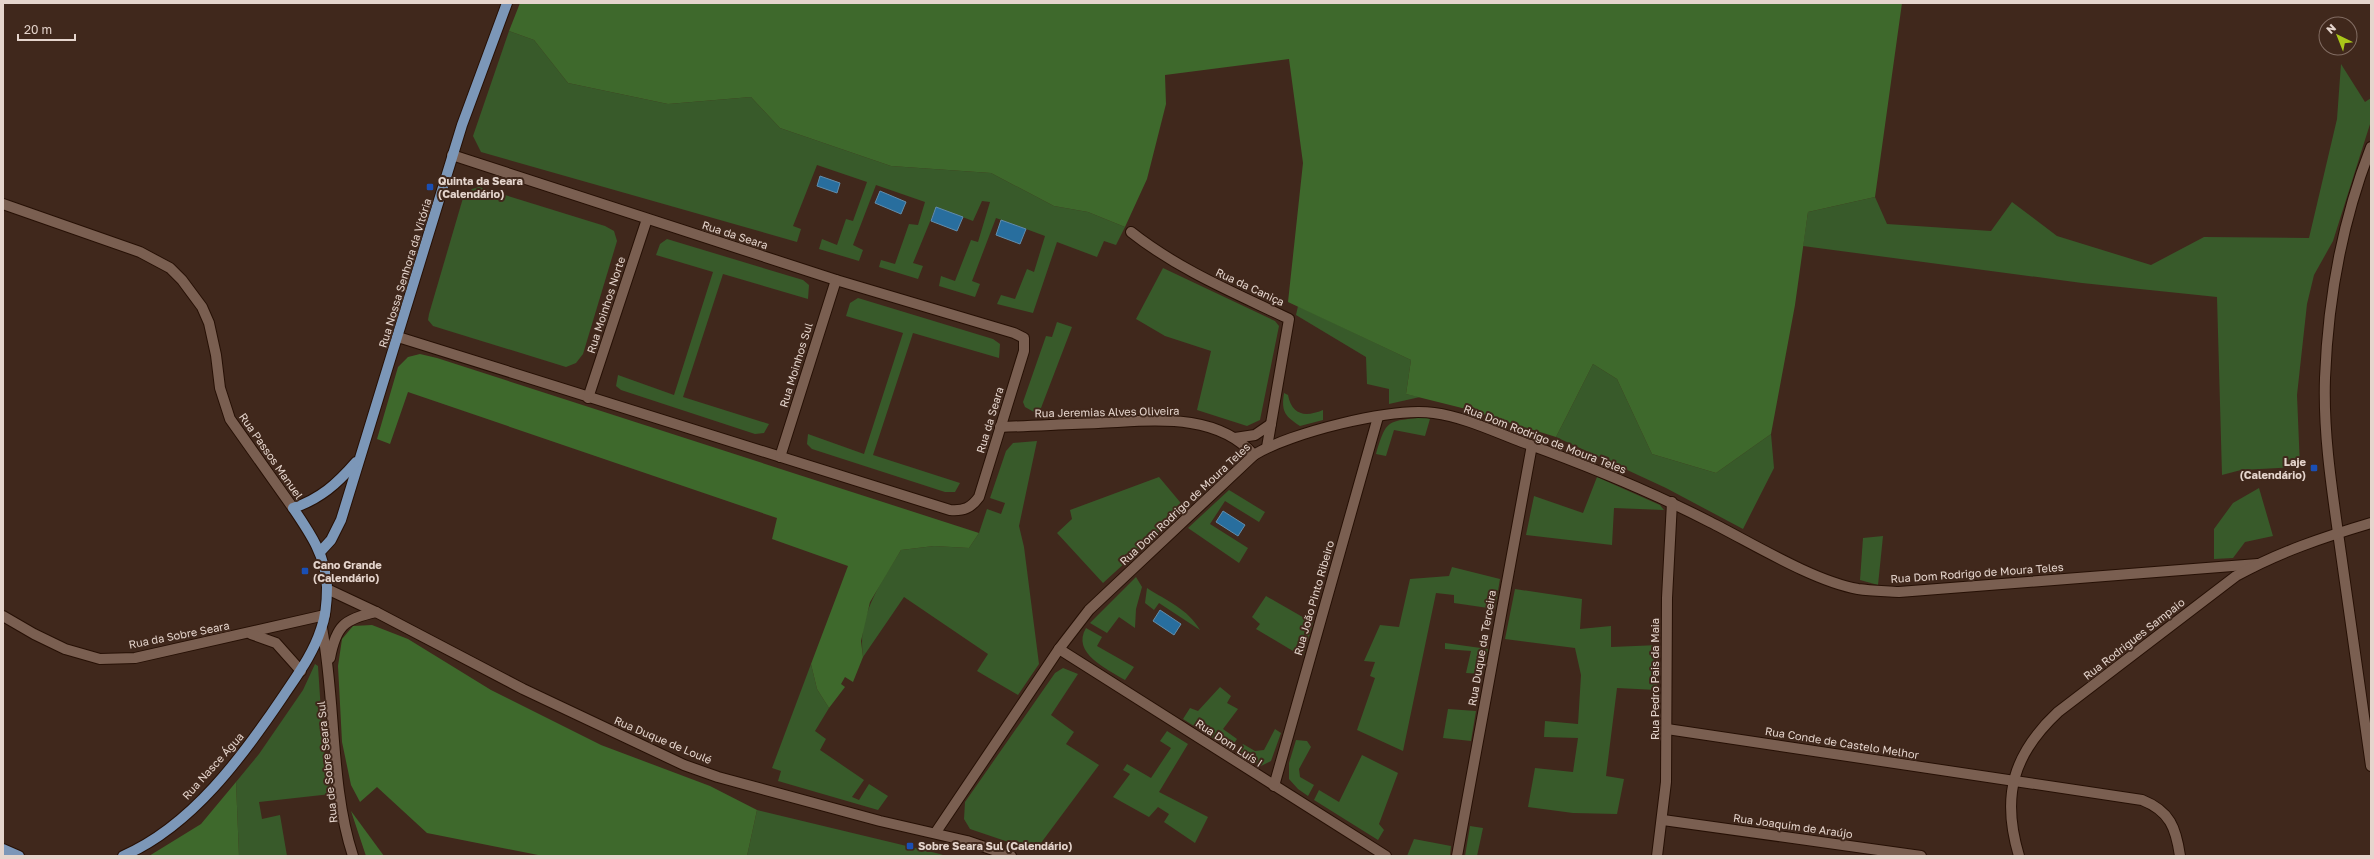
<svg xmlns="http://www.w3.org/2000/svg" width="2374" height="859" viewBox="0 0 2374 859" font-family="'Golos Text',sans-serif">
<rect width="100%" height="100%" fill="#40281c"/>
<g fill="#385a2a">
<path d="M 509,31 L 534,40 L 568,83 L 668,104 L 751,97 L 780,128 L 891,166 L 991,173 L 1054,206 L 1088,212 L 1125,227 L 1116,245 L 1104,241 L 1097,257 L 1057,242 L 1033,313 L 997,304 L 1001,295 L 1015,299 L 1027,269 L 1034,272 L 1045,236 L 996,218 L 972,281 L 980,284 L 975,297 L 939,286 L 941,276 L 955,281 L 971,240 L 978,242 L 990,202 L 982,201 L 973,221 L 936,207 L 913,263 L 923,266 L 918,279 L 879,267 L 881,260 L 895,264 L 909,224 L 918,225 L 925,202 L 876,185 L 853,245 L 863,250 L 859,261 L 819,249 L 822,239 L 837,245 L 846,219 L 853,221 L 867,182 L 817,165 L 793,226 L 801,229 L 797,242 L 481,152 L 473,136 Z"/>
<path d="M 2341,64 L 2365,102 L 2371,98 L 2371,121 L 2333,241 L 2314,275 L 2307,304 L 2297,395 L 2300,467 L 2241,470 L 2222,475 L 2217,297 L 2082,283 L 1803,246 L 1808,212 L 1875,197 L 1887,224 L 1991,231 L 2012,202 L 2057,236 L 2151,265 L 2204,237 L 2309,238 L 2337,119 Z"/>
<path d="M 479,187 L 605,226 L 614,231 L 617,241 L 583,354 L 576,363 L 566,367 L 433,326 L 428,320 L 429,314 L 463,198 L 472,189 Z"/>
<path d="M 667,239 L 803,280 L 809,285 L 808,299 L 723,274 L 683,397 L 769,424 L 764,433 L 755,434 L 621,390 L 616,386 L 618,375 L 674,395 L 713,272 L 656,255 L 660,244 Z"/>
<path d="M 1163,268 L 1275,321 L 1279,326 L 1260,420 L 1247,426 L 1197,410 L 1211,351 L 1165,336 L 1136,319 Z"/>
<path d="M 858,298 L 993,339 L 1000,344 L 999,358 L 913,333 L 873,455 L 960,483 L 955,492 L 945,492 L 812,449 L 807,444 L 808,434 L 864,454 L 903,333 L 846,316 L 850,303 Z"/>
<path d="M 1298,306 L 1411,360 L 1406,394 L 1420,397 L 1389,404 L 1389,389 L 1367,384 L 1366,357 L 1296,315 Z"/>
<path d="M 1057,322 L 1072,327 L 1041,408 L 1034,412 L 1025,407 L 1023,402 L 1046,336 L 1052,337 Z"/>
<path d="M 1593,364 L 1617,379 L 1652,454 L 1716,473 L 1771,434 L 1774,468 L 1743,529 L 1666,488 L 1556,437 Z"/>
<path d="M 1284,393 L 1288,395 C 1292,416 1306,417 1323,410 L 1323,420 L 1300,426 C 1285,416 1281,412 1284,393 Z"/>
<path d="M 1425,417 L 1430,419 L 1425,436 L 1394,430 L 1386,456 L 1376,454 C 1387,417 1388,422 1425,417 Z"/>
<path d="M 1037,441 L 1019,526 L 1024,547 L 1039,664 L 1018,695 L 977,671 L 988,654 L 904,597 L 863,657 C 857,615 880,585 901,550 L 934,546 L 969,548 L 979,533 L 987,509 L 1001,514 L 1005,503 L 990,498 L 1006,451 L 1013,443 Z"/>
<path d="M 1159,477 L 1185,508 L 1103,583 L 1057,533 L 1072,519 L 1070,510 Z"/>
<path d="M 1597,477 L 1660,505 L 1664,510 L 1614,508 L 1612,545 L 1526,535 L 1534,496 L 1583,513 Z"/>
<path d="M 2259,488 L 2273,536 L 2245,542 L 2233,558 L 2214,559 L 2214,529 L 2233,503 Z"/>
<path d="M 1229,490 L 1265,512 L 1259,522 L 1225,501 L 1210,524 L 1248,548 L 1239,563 L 1188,528 Z"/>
<path d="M 1883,536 L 1878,585 L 1860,580 L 1863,538 Z"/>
<path d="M 1452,567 L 1500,579 L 1495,609 L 1454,603 L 1454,595 L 1436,593 L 1403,751 L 1357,730 L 1375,678 L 1370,676 L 1375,662 L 1364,661 L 1380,625 L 1399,627 L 1410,579 L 1449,576 Z"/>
<path d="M 1136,577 L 1142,587 L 1136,609 L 1135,628 L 1119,617 L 1107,633 L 1090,623 Z"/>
<path d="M 1147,588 C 1167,601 1188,609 1200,630 L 1159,603 L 1154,610 L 1145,603 Z"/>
<path d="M 1515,589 L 1582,599 L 1580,629 L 1611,626 L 1611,647 L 1659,645 L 1657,690 L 1617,688 L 1606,776 L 1624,779 L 1617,814 L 1573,813 L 1528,807 L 1535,768 L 1573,772 L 1578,738 L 1544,737 L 1545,721 L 1578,724 L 1581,675 L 1575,648 L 1505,639 Z"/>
<path d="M 1266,596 L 1313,623 L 1303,657 L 1256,629 L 1260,624 L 1252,617 Z"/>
<path d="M 1086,628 L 1102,637 L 1097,646 L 1134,667 L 1125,680 C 1107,669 1071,653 1086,628 Z"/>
<path d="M 1445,643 L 1488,649 L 1483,674 L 1466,673 L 1471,651 L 1445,649 Z"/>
<path d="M 315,664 L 318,666 L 323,743 L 331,794 L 259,802 L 262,819 L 280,815 L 287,856 L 239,856 L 236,782 L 259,754 L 303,690 Z"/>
<path d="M 811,664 L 817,689 L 829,708 L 815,731 L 826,739 L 820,750 L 864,780 L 852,797 L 859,800 L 869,784 L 888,796 L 878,810 L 778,781 L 781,771 L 772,768 Z"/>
<path d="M 1063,668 L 1078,674 L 1051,715 L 1074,732 L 1066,744 L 1099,765 L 1035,851 L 970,829 L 964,819 L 965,802 L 1055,673 Z"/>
<path d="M 1220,687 L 1231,696 L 1227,703 L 1238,709 L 1223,729 L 1237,739 L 1230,749 L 1183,719 L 1190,708 L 1198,711 Z"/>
<path d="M 1448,709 L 1476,711 L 1471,741 L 1443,738 Z"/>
<path d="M 1275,729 L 1281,733 L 1271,761 L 1261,766 L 1236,754 L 1243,744 L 1255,751 L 1264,750 Z"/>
<path d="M 1167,731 L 1188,744 L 1159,792 L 1208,817 L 1195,843 L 1164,822 L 1169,814 L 1158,807 L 1149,817 L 1113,797 L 1130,774 L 1123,770 L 1127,764 L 1151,778 L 1171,748 L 1160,741 Z"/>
<path d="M 1296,740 L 1307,741 L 1311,747 L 1299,769 L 1300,777 L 1314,785 L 1308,796 L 1298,789 L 1289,779 L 1289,763 Z"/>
<path d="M 1362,755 L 1398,773 L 1379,824 L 1384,830 L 1378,840 L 1314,800 L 1319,790 L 1339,802 Z"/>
<path d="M 757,810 L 940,854 L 946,856 L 747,856 Z"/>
<path d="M 1470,826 L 1483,828 L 1477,856 L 1465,856 Z"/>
<path d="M 1414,839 L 1451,846 L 1450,856 L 1407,856 Z"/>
</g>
<g fill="#3e692c">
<path d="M 520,3 L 1902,3 L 1875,197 L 1808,212 L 1795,305 L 1771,434 L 1716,473 L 1652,454 L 1617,379 L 1593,364 L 1556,437 L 1466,409 L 1406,394 L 1411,360 L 1288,302 L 1303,163 L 1289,59 L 1165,75 L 1166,104 L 1147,179 L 1125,227 L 1088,212 L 1054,206 L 991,173 L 891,166 L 780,128 L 751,97 L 668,104 L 568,83 L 534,40 L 509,31 Z"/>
<path d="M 420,354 L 437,358 L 979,533 L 969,548 L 934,546 L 901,550 L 870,602 L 861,641 L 863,657 L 853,682 L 845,677 L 841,684 L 845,687 L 829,708 L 817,689 L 811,664 L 848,566 L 772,539 L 777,518 L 408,392 L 390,444 L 377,439 L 398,367 L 408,357 Z"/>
<path d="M 372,625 L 408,639 L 491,690 L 601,745 L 710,786 L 757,810 L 747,856 L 543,856 L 427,833 L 377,787 L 360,802 L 351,785 L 342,742 L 338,666 L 342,639 L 353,626 Z"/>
<path d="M 236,782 L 239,856 L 149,856 L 201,824 Z"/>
<path d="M 351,811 L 384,856 L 366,856 Z"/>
</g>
<g fill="#286e9e" stroke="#618dac">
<path d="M 820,176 L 840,183 L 837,193 L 817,186 Z"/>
<path d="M 880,191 L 906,202 L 901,214 L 875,203 Z"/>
<path d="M 936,207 L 963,217 L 957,231 L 931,221 Z"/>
<path d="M 1001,220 L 1026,229 L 1020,244 L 996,235 Z"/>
<path d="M 1223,511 L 1245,525 L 1238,536 L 1216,522 Z"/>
<path d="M 1160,610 L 1181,624 L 1174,635 L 1153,621 Z"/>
</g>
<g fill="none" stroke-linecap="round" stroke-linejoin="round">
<g stroke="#261005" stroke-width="12">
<g id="minor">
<path d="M 2371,147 C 2342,221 2328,299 2325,378 C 2323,437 2333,496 2341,554 C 2351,625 2361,695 2371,766"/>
<path d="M 3,204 L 140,252 L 170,268 L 182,280 L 202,307 L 209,323 L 216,355 L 220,388 L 230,419 L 293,508"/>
<path d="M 1131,232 C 1179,270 1235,293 1289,319 L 1267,447"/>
<path d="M 398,337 L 950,510 C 964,511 971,508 979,497 L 1024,351 L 1024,338 L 1014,333 L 836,280 L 452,155"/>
<path d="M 588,398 L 647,219"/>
<path d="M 1000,427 C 1033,426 1066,424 1098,423 C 1150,421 1215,411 1254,455"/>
<path d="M 1235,438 L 1255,435 L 1271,424"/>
<path d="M 780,457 L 836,280"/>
<path d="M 327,589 L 376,612 L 523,689 L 684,765 L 718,777 L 880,821 L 967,841 L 1011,856"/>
<path d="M 3,616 L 34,634 L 65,649 L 100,659 L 135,658 L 325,615"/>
<path d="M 322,628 C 336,701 330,787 353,856"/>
<path d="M 251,634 L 276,643 L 301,671"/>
<path d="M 1059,649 L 1386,856"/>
<path d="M 330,658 C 336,626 344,619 376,612"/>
<path d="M 1667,729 L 2142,800 C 2170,811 2176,828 2180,856"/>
<path d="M 1274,786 L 1378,417"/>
<path d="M 1663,820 L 1921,856"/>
<path d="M 936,832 L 1059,649 L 1089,610 L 1254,455 C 1289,433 1392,407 1434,413 C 1464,417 1493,431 1522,442 C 1586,465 1650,491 1710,522 C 1752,543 1813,581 1858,589 C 1872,591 1886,591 1899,592 L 2258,564"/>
<path d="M 1457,856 L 1532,445"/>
<path d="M 1657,856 L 1666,782 L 1667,598 L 1672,502"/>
<path d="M 2019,856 C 2001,796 2013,754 2058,712 L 2236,576 C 2279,552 2324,537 2371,523"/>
</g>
</g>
<g stroke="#261005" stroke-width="12">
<g id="major">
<path d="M 320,552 L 331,540 L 341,520 L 462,125 L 507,3"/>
<path d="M 3,849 L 19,856"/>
<path d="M 123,856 C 192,826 243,756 284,695 C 298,674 313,654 321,629 C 326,616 327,601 327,587 C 326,556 310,533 293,508 C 320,499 337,484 356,462"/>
</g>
</g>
<use href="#minor" stroke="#7a5f51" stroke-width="10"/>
<use href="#major" stroke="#7c97b8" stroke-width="10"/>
</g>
<g fill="#1a4fb4" stroke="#40281c" stroke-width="1.5">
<rect x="426" y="183" width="8" height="8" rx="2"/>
<rect x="2310" y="464" width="8" height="8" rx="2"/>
<rect x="301" y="567" width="8" height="8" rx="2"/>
<rect x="906" y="842" width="8" height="8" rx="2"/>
</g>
<g text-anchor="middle" stroke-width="4" stroke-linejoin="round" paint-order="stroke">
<g font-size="11" font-weight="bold" fill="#e5d5cd" stroke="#40281c" text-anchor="start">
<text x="438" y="185">Quinta da Seara<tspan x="438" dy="13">(Calendário)</tspan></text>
<text x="2306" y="466" text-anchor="end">Laje<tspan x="2306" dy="13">(Calendário)</tspan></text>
<text x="313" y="569">Cano Grande<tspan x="313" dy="13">(Calendário)</tspan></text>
<text x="918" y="850">Sobre Seara Sul (Calendário)</text>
</g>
<g font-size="11" fill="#e5d5cd" stroke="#40281c">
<text transform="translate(735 235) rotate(18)" y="4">Rua da Seara</text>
<text transform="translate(405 273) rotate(-73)" y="4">Rua Nossa Senhora da Vitória</text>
<text transform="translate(1250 287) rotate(25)" y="4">Rua da Caniça</text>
<text transform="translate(606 305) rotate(-72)" y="4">Rua Moinhos Norte</text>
<text transform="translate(796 365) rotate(-73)" y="4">Rua Moinhos Sul</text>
<text transform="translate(1107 412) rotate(-1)" y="4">Rua Jeremias Alves Oliveira</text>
<text transform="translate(990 420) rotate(-73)" y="4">Rua da Seara</text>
<text transform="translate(1545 439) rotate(21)" y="4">Rua Dom Rodrigo de Moura Teles</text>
<text transform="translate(271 456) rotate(55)" y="4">Rua Passos Manuel</text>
<text transform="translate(1185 504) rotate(-43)" y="4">Rua Dom Rodrigo de Moura Teles</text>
<text transform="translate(1977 573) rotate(-4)" y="4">Rua Dom Rodrigo de Moura Teles</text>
<text transform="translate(1314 598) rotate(-74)" y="4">Rua João Pinto Ribeiro</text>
<text transform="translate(179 635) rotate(-11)" y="4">Rua da Sobre Seara</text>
<text transform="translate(2134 639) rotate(-38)" y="4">Rua Rodrigues Sampaio</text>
<text transform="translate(1482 648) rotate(-80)" y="4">Rua Duque da Terceira</text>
<text transform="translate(1655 679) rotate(-90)" y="4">Rua Pedro Pais da Maia</text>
<text transform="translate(663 740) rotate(23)" y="4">Rua Duque de Loulé</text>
<text transform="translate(1229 743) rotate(33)" y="4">Rua Dom Luís I</text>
<text transform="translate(1842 743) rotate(9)" y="4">Rua Conde de Castelo Melhor</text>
<text transform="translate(327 762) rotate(-96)" y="4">Rua de Sobre Seara Sul</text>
<text transform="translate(213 766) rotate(-48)" y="4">Rua Nasce Água</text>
<text transform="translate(1793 826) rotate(8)" y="4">Rua Joaquim de Araújo</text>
</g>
</g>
<rect width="2374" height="859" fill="none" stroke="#e5d5cd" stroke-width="8"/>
<g transform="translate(2338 36) rotate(317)"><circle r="19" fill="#40281c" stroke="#826d63"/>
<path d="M0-3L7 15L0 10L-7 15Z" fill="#aac719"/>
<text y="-6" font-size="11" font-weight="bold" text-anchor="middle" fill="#e5d5cd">N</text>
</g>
<path d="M18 34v6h57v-6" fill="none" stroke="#e5d5cd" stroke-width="2"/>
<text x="24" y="34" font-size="12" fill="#e5d5cd" stroke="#40281c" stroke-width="3" paint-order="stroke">20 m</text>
</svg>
